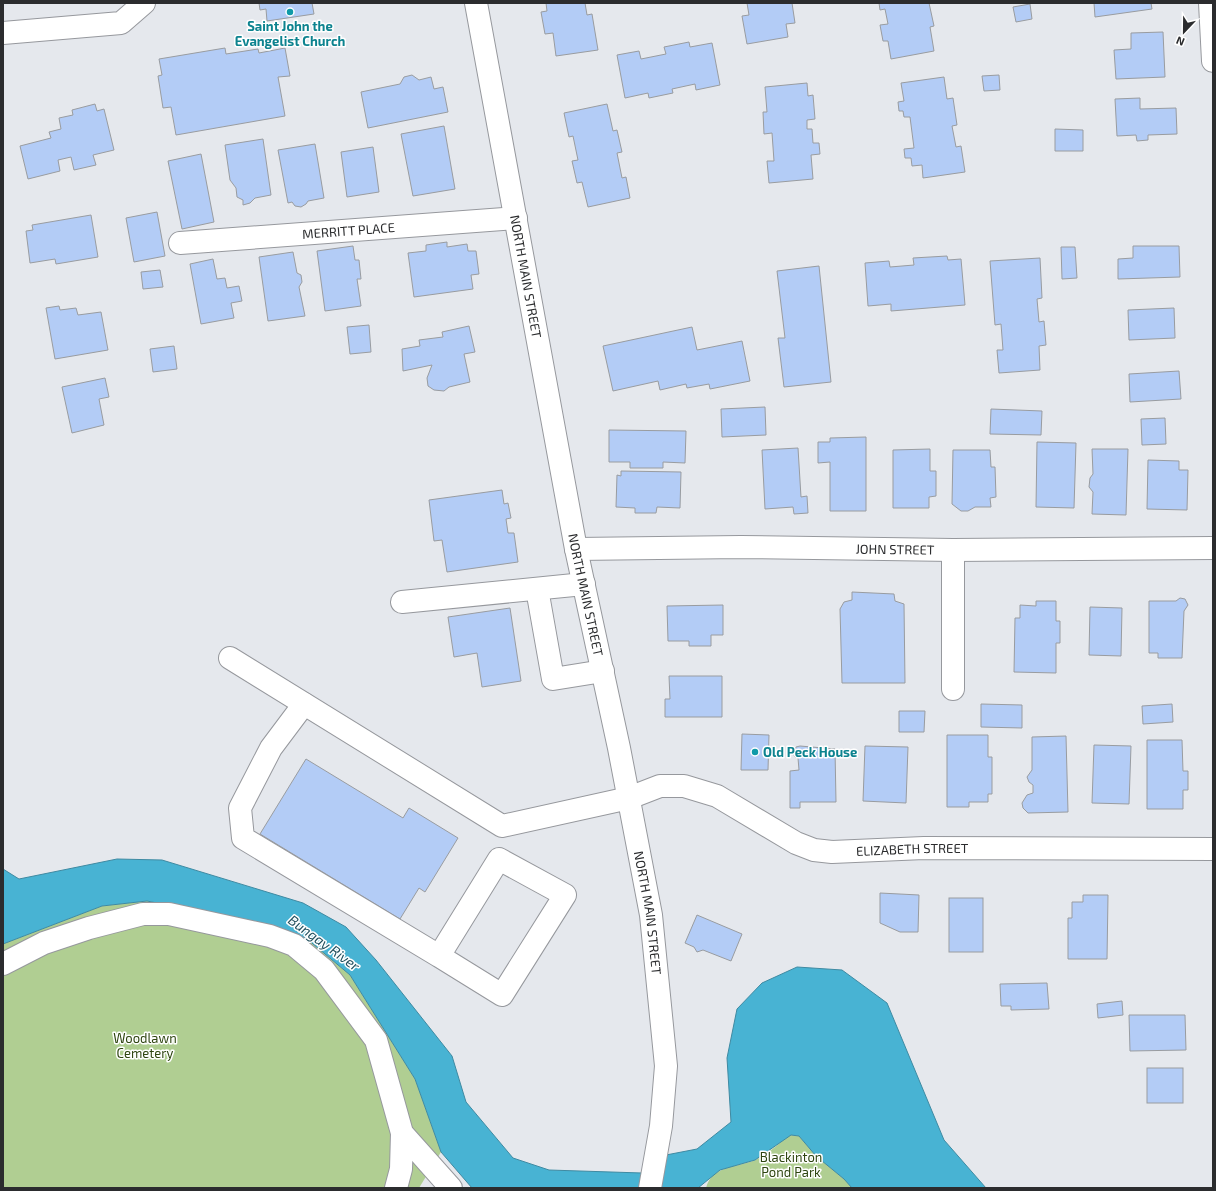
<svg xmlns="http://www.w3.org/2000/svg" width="1216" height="1191" viewBox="0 0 1216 1191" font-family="'Exo 2',sans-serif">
<rect width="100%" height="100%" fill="#e5e8ed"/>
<g fill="#b0ce92">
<path d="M 147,901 L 258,923 L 306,938 L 350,975 L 415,1079 L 441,1152 L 419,1188 L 3,1188 L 3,944 L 102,906 Z"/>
<path d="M 790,1135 L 799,1136 L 816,1156 L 844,1179 L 852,1188 L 706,1188 C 712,1165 736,1168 755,1160 C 767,1155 779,1143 790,1135 Z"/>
</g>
<path fill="#48b3d3" stroke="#3f8aa2" d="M 117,859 L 162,860 L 303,903 L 346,927 L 376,960 L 452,1056 L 466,1102 L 513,1158 L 549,1170 L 642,1173 L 666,1155 L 697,1149 L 731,1122 L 727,1058 L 737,1009 L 762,983 L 797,967 L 842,970 L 887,1003 L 944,1140 L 986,1188 L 852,1188 L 844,1179 L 816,1156 L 799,1136 L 791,1135 L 755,1160 L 720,1170 L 698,1188 L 472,1188 L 441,1152 L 415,1079 L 350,975 L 306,938 L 258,923 L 147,901 L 102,906 L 3,944 L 3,869 L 19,879 Z"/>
<g fill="#b3ccf6" stroke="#999ca0">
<path d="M 259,3 L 312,3 L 314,14 L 267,21 L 266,9 L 260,10 Z"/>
<path d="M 546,3 L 585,3 L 587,15 L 592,14 L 598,50 L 556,56 L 553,33 L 545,34 L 541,12 L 547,11 Z"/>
<path d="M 747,3 L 792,3 L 795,23 L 786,24 L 788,37 L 747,44 L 742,16 L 749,15 Z"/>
<path d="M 879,3 L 929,3 L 934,26 L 930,27 L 934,51 L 891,59 L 888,41 L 883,41 L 880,25 L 888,24 L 885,9 L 880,10 Z"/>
<path d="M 1094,3 L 1151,3 L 1152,9 L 1095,17 Z"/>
<path d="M 1030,4 L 1032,19 L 1016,22 L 1013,7 Z"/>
<path d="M 1163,32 L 1165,77 L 1116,79 L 1114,50 L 1131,49 L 1131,33 Z"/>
<path d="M 689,42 L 690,47 L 712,43 L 720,85 L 696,90 L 695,84 L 672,89 L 673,93 L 649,98 L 648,93 L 625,98 L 617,55 L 639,51 L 641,59 L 666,54 L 664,47 Z"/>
<path d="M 225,48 L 226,54 L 258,49 L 259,53 L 285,48 L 290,76 L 278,77 L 285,116 L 176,135 L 171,107 L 163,108 L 158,76 L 162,75 L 159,59 Z"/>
<path d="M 412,75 L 419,80 L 431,77 L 434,89 L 443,87 L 448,112 L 368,128 L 361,92 L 400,84 L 404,77 Z"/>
<path d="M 999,75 L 1000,90 L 984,91 L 982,76 Z"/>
<path d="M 944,77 L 947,99 L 953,98 L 957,125 L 952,126 L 956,147 L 961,146 L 965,172 L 923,178 L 922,165 L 912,166 L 911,158 L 905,158 L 904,149 L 914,148 L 910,117 L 904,117 L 903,111 L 899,111 L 898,102 L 904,101 L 901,83 Z"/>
<path d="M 807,83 L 808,96 L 813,95 L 815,119 L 807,120 L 807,129 L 812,129 L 813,143 L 819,143 L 820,154 L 811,155 L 813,179 L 769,183 L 767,161 L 774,161 L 772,133 L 764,134 L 763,112 L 767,112 L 765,87 Z"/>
<path d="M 1140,98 L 1140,109 L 1176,108 L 1177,134 L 1148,135 L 1148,140 L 1137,141 L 1136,135 L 1117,136 L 1115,99 Z"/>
<path d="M 95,104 L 97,111 L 104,109 L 114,150 L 93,155 L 96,165 L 74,170 L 71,157 L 58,160 L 60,171 L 28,179 L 20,146 L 51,138 L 49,132 L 61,129 L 59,118 L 73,115 L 72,110 Z"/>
<path d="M 607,104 L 613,131 L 617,130 L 622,152 L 617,153 L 622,178 L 626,177 L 630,198 L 588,207 L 582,182 L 577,183 L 572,161 L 578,160 L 573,136 L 569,137 L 564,113 Z"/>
<path d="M 444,126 L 455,189 L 413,196 L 401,134 Z"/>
<path d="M 1055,129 L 1083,130 L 1083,151 L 1055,151 Z"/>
<path d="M 263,139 L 271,195 L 255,198 L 250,203 L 243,205 L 243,200 L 237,197 L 236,188 L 230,180 L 225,145 Z"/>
<path d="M 315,144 L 324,198 L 308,201 L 306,204 L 301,207 L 295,206 L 292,202 L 288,203 L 278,150 Z"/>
<path d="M 373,147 L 379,192 L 347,197 L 341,152 Z"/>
<path d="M 201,154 L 214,222 L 182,229 L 168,161 Z"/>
<path d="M 157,212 L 165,256 L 134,262 L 126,218 Z"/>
<path d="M 91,215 L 98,257 L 56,264 L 55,259 L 30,263 L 26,231 L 33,230 L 32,225 Z"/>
<path d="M 447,242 L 447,247 L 467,244 L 468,251 L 476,251 L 479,274 L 471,275 L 473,289 L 414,297 L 408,253 L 426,251 L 426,245 Z"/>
<path d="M 353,246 L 355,260 L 359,260 L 361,279 L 357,279 L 361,306 L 325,311 L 317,251 Z"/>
<path d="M 1133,246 L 1179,246 L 1180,277 L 1118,279 L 1118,259 L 1133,258 Z"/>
<path d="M 1061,247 L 1075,247 L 1077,278 L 1062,279 Z"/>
<path d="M 293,252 L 297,273 L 301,275 L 302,282 L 299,287 L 305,316 L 268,321 L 259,257 Z"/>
<path d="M 947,256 L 948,260 L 961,259 L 965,305 L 891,311 L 891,304 L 868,306 L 865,263 L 889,261 L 890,267 L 914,265 L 913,258 Z"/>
<path d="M 1040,258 L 1042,298 L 1037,299 L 1039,322 L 1044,321 L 1046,345 L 1039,346 L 1040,370 L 999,373 L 997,350 L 1003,350 L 1001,324 L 995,325 L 990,261 Z"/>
<path d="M 213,259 L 217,279 L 225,278 L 227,288 L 239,286 L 242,301 L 231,303 L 234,318 L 201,324 L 190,264 Z"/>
<path d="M 819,266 L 831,382 L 784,387 L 778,338 L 785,338 L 777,271 Z"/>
<path d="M 160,270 L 163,287 L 143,289 L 141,272 Z"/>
<path d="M 59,306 L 60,310 L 76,308 L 78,315 L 101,312 L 108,350 L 55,359 L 46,308 Z"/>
<path d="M 1174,308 L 1175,338 L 1129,340 L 1128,310 Z"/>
<path d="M 369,325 L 371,352 L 350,354 L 347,327 Z"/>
<path d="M 469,326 L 475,352 L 464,354 L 470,382 L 449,387 L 444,391 L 434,390 L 428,386 L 427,378 L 432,365 L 403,371 L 402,349 L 420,346 L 419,340 L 443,337 L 442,332 Z"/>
<path d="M 692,327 L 697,350 L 742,341 L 750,381 L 710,389 L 709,384 L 687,388 L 686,384 L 660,390 L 658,381 L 613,391 L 603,346 Z"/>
<path d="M 174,346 L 177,369 L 153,372 L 150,349 Z"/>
<path d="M 1179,371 L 1181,399 L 1130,402 L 1129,374 Z"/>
<path d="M 105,378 L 109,397 L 99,399 L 104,425 L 72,433 L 62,387 Z"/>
<path d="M 765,407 L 766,435 L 722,437 L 721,409 Z"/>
<path d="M 991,409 L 1042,411 L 1041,435 L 990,434 Z"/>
<path d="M 1165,418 L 1166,444 L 1142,445 L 1141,419 Z"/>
<path d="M 609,430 L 686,431 L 685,463 L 663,462 L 663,468 L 630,468 L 630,462 L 609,462 Z"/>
<path d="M 866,437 L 866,511 L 830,511 L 830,462 L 818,463 L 818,442 L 830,442 L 830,438 Z"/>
<path d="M 1037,442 L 1076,443 L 1074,508 L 1036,507 Z"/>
<path d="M 798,448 L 801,497 L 807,496 L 808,513 L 794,514 L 793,507 L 765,509 L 762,450 Z"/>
<path d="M 930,449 L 930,471 L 936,471 L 936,496 L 929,497 L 929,508 L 893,508 L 893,450 Z"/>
<path d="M 1092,449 L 1128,449 L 1126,515 L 1092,514 L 1093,492 L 1089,487 L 1090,478 L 1093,474 Z"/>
<path d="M 953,450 L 990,450 L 991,467 L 995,467 L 996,497 L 990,498 L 991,507 L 975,507 L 968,511 L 961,511 L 952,504 Z"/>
<path d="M 1148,460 L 1179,461 L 1179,470 L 1188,470 L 1187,510 L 1147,509 Z"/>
<path d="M 621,471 L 681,472 L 680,508 L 657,507 L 656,513 L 635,513 L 635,508 L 616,507 L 617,475 L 621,476 Z"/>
<path d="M 502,490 L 504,504 L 508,503 L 511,518 L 506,519 L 508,533 L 514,533 L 518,562 L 447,572 L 442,540 L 434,541 L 429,500 Z"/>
<path d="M 852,592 L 894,594 L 895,601 L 904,604 L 905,683 L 842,683 L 840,609 L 844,602 L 852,600 Z"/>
<path d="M 1180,598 L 1185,599 L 1188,605 L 1184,611 L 1182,658 L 1158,658 L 1158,653 L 1149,653 L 1149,601 L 1176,601 Z"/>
<path d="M 1036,601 L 1056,601 L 1056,621 L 1060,621 L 1060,643 L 1056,643 L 1056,673 L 1014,672 L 1015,618 L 1020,618 L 1020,605 L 1036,606 Z"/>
<path d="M 723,605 L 723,635 L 711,635 L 711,646 L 689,646 L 689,641 L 668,641 L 667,606 Z"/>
<path d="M 1090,607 L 1122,608 L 1121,656 L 1089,655 Z"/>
<path d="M 510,608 L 521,681 L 482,687 L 477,653 L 454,657 L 448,617 Z"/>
<path d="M 669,676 L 722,676 L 722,717 L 665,717 L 665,699 L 670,699 Z"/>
<path d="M 981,704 L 1022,705 L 1022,728 L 981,727 Z"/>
<path d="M 1172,704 L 1173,722 L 1143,724 L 1142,706 Z"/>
<path d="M 899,711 L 925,711 L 924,732 L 899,732 Z"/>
<path d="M 742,734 L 769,735 L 768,770 L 741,770 Z"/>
<path d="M 947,735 L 988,735 L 988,757 L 992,757 L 992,794 L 988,794 L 988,802 L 969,802 L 969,807 L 947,807 Z"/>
<path d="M 1066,736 L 1068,812 L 1028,813 L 1023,808 L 1022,803 L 1027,795 L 1033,793 L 1033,785 L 1029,782 L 1027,777 L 1032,770 L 1032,737 Z"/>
<path d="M 1147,740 L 1182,740 L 1183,771 L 1188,771 L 1188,790 L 1183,790 L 1183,809 L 1147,809 Z"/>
<path d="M 1094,745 L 1131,746 L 1129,804 L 1092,803 Z"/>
<path d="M 800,746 L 835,749 L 836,802 L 800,802 L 800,808 L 790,808 L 790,771 L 799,770 L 798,758 L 795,757 L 793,753 L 796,747 Z"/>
<path d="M 865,746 L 908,747 L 906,803 L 863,801 Z"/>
<path d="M 306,759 L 403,818 L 409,808 L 458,838 L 425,892 L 419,888 L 400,919 L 260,834 Z"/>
<path d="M 880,893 L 919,895 L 918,932 L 900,932 L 880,923 Z"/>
<path d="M 1083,895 L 1108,895 L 1107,959 L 1068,959 L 1068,918 L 1072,918 L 1072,902 L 1083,902 Z"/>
<rect x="949" y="898" width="34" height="54"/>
<path d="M 697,915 L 742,934 L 731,961 L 703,950 L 697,952 L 694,947 L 685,943 Z"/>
<path d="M 1047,983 L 1049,1009 L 1011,1010 L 1011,1006 L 1001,1006 L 1000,984 Z"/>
<path d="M 1122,1001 L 1123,1015 L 1098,1018 L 1097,1004 Z"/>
<path d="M 1129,1015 L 1185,1015 L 1186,1050 L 1130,1051 Z"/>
<rect x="1147" y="1068" width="36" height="35"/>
</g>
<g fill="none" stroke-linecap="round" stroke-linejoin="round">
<g stroke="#96989d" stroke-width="24">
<g id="minor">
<path d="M 1210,3 L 1213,61"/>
<path d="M 3,33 L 121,23 L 144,3"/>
<path id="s1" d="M 180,243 L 516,218"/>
<path id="s2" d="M 576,549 L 741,547 L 953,550 L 1213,548"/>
<path d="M 537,589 L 553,679 L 603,671"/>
<path d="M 402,602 L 584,584"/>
<path id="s3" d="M 230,658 L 502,826 L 629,798 L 660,786 L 684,786 L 717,796 L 796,843 L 814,850 L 832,852 L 924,848 L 1213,849"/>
<path d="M 953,689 L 953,550"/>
<path d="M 304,704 L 271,748 L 240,808 L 243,838 L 439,956 L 499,859 L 565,895 L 502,995 L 439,956"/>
<path d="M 3,964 L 44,943 L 89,928 L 143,914 L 169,914 L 270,936 L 294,945 L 324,970 L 376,1040 L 402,1133 L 451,1188"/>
<path d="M 396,1188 L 401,1169 L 402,1133"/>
</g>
</g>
<g stroke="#96989d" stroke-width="24">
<g id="major">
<path id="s4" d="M 476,3 L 576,549 L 619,748 L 651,915 L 666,1066 L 661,1126 L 650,1188"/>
</g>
</g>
<use href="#minor" stroke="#fff" stroke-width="22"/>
<use href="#major" stroke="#fff" stroke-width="22"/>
</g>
<g fill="#0f9aa8" stroke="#fff" stroke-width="1.5">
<circle cx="290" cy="12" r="4"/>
<circle cx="755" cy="752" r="4"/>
</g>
<g text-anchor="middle" stroke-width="3" stroke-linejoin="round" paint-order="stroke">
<g font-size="13" font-weight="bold" fill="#0d838f" stroke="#fff">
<text x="290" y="31">Saint John the<tspan x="290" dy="15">Evangelist Church</tspan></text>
<text x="763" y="757" text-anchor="start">Old Peck House</text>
</g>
<g font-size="13" fill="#2b2c2e" stroke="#fff">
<text dy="5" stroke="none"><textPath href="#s1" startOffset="169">MERRITT PLACE</textPath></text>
<text dy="5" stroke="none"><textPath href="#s4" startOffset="278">NORTH MAIN STREET</textPath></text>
<text dy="5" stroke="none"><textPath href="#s2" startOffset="319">JOHN STREET</textPath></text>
<text dy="5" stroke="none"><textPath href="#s4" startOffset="602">NORTH MAIN STREET</textPath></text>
<text dy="5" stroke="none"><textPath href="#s3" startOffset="751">ELIZABETH STREET</textPath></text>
<text dy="5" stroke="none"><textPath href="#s4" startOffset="926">NORTH MAIN STREET</textPath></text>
</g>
<g font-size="13" fill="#2e4510" stroke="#fff">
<text x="145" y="1043">Woodlawn<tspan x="145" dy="15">Cemetery</tspan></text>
<text x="791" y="1162">Blackinton<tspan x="791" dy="15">Pond Park</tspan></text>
</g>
<g font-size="14" font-style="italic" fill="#22505e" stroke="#fff">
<text transform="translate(324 943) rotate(36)" y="5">Bungay River</text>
</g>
</g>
<rect width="1216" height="1191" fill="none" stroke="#2b2c2e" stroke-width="8"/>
<g transform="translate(1184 32) rotate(202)" stroke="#ffffff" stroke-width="3" paint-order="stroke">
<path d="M0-3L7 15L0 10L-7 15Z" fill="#2b2c2e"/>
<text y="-6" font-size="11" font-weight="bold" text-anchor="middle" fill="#2b2c2e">N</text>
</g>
</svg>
